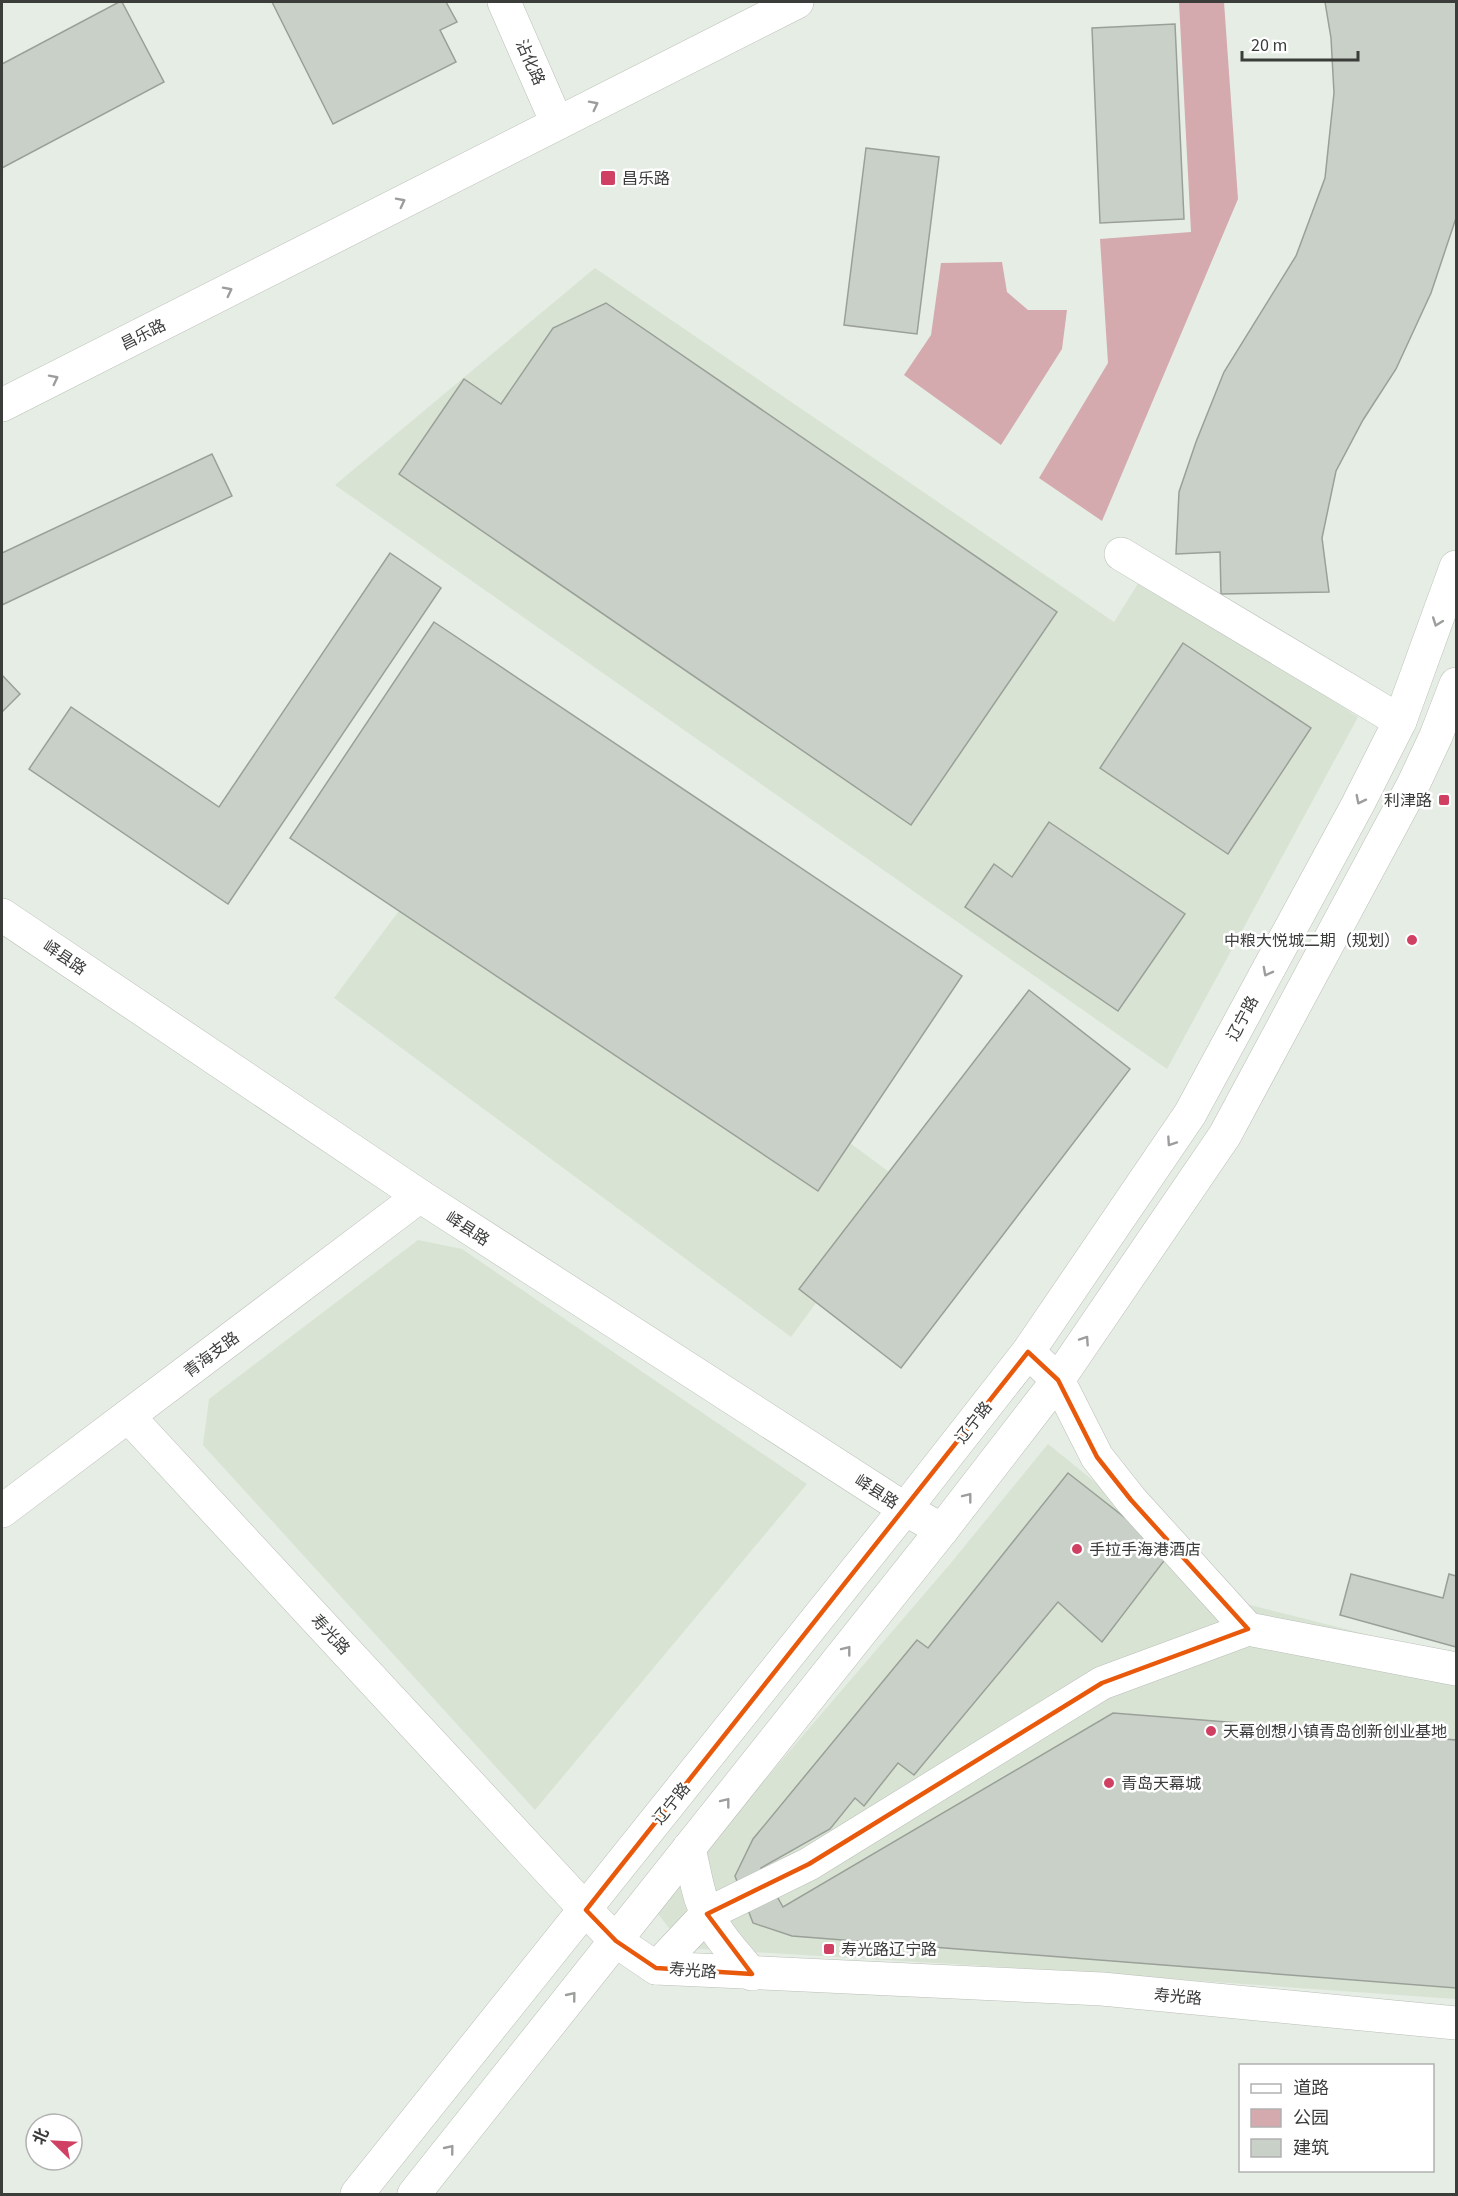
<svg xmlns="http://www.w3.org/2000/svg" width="1458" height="2196" viewBox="0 0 1458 2196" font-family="'Source Sans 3','Noto Sans SC',sans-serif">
<rect width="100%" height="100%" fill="#e6ede4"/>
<g fill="#d8e3d4">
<path d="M 595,268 L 1114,622 L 1144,574 L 1358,717 L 1167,1069 L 335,485 Z"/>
<path d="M 448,845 L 904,1183 L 791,1337 L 334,998 Z"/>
<path d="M 418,1240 L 462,1249 L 807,1484 L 535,1810 L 203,1445 L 209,1399 Z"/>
<path d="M 1048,1444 L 1246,1604 L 1456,1657 L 1456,1999 L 986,1966 L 685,1948 L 654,1909 L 950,1564 Z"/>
</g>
<g fill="#d4aaaf">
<path d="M 1179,2 L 1224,2 L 1238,199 L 1102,521 L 1039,478 L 1108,363 L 1100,239 L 1191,232 Z"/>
<path d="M 1002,262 L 1007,292 L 1028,310 L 1067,310 L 1062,349 L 1001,445 L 904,375 L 931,335 L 941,263 Z"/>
</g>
<g fill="#c9d0c7" stroke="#9aa098" stroke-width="1.5">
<path d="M 119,2 L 122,2 L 164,82 L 2,168 L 2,64 Z"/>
<path d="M 272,2 L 446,2 L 457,22 L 440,30 L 456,62 L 333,124 Z"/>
<path d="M 1325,2 L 1456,2 L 1456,218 L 1431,293 L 1396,369 L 1363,420 L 1336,471 L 1322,538 L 1329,592 L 1221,594 L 1220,552 L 1176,554 L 1179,492 L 1196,442 L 1224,372 L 1296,256 L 1325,178 L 1334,93 L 1331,38 Z"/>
<path d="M 1175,24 L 1184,219 L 1100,223 L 1092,28 Z"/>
<path d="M 866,148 L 939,157 L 917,334 L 844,325 Z"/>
<path d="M 606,303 L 1057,612 L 911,825 L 399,474 L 464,379 L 501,404 L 553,328 Z"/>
<path d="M 212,454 L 232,496 L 2,605 L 2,553 Z"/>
<path d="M 390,553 L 441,588 L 228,904 L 29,769 L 71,707 L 219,807 Z"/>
<path d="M 434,622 L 962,976 L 818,1191 L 290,838 Z"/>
<path d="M 1183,643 L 1311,728 L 1228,854 L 1100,768 Z"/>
<path d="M 2,675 L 20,694 L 2,712 Z"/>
<path d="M 1049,822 L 1185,914 L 1118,1011 L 965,907 L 994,864 L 1012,877 Z"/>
<path d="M 1029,990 L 1130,1069 L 901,1368 L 799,1289 Z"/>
<path d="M 1068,1473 L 1170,1553 L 1102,1642 L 1058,1602 L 914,1775 L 898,1763 L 864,1806 L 855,1798 L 830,1829 L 761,1868 L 783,1907 L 1113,1713 L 1456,1740 L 1456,1988 L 792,1936 L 753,1923 L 735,1876 L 753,1839 L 917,1640 L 928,1648 Z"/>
<path d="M 1351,1574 L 1443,1598 L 1449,1574 L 1456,1576 L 1456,1647 L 1340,1615 Z"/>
</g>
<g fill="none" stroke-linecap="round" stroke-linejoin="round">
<g stroke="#b9bfb7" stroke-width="34">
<g id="minor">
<path d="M 504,2 L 557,123"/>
<path d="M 2,405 L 797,2"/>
<path d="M 1121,554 L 1400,721"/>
<path d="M 2,915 L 420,1196 L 905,1509 L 942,1530"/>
<path d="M 128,1416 L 586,1910 L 616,1941 L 656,1968 L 1102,1989 L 1456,2023"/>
<path d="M 2,1511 L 420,1196"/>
<path d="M 1248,1629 L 1456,1669"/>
<path d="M 656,1968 L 707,1914 L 809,1864 L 1102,1683 L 1248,1629 L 1131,1500 L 1097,1457 L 1058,1380 L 1028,1352"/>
</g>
</g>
<g stroke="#b9bfb7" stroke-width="34">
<g id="major">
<path d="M 689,1848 C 693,1865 696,1883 701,1899 C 711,1929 732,1951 752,1974"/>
<path d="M 357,2194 L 905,1509 L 1028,1352 L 1190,1114 L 1358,804 L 1400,721 L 1456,567"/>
<path d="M 414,2194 L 942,1530 L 1058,1380 L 1225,1135 L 1413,785 L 1436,736 L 1456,684"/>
</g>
</g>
<use href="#minor" stroke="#fff" stroke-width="33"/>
<use href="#major" stroke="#fff" stroke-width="33"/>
</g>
<defs><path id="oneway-chevron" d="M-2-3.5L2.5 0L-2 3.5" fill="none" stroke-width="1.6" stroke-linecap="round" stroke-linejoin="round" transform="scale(1.5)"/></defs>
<g stroke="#9c9e9c">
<use href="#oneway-chevron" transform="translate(594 105) rotate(-27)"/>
<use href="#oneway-chevron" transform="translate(401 202) rotate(-27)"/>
<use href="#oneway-chevron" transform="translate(228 291) rotate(-27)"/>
<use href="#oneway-chevron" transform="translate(54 379) rotate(-27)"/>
<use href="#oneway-chevron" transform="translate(1437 622) rotate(110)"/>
<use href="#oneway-chevron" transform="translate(1360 800) rotate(117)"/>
<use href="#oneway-chevron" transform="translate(1267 972) rotate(118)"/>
<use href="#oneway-chevron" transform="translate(1171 1142) rotate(124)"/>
<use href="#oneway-chevron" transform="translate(1085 1340) rotate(-56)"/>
<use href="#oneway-chevron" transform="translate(968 1497) rotate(-52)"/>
<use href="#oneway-chevron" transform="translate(847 1650) rotate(-52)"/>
<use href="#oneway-chevron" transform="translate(726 1802) rotate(-52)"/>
<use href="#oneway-chevron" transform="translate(572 1996) rotate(-51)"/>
<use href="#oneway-chevron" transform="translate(450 2149) rotate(-51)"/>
</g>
<path fill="none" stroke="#e8590c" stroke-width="4.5" stroke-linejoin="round" d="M 1028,1352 L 1058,1380 L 1097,1457 L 1131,1500 L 1248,1629 L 1102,1683 L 809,1864 L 707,1914 L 752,1974 L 656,1968 L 616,1941 L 586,1910 Z"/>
<g fill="#d04062" stroke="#fff" stroke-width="2">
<rect x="600" y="170" width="16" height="16" rx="3"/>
<rect x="1438" y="794" width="12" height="12" rx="3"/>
<circle cx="1412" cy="940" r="6"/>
<circle cx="1077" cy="1549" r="6"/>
<circle cx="1211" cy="1731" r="6"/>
<circle cx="1109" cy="1783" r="6"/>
<rect x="823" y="1943" width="12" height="12" rx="3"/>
</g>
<g text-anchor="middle" stroke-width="5" stroke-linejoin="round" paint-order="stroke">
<g font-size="16" fill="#3a3d3a" stroke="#fff">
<text transform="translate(531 62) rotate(66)" y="6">沾化路</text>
<text transform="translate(143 334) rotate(-27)" y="6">昌乐路</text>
<text transform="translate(65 957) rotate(34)" y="6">峄县路</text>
<text transform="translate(1242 1018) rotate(-62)" y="6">辽宁路</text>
<text transform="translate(468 1228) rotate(33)" y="6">峄县路</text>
<text transform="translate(211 1354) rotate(-37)" y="6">青海支路</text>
<text transform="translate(973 1422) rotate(-52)" y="6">辽宁路</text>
<text transform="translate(877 1491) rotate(33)" y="6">峄县路</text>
<text transform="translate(331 1634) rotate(47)" y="6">寿光路</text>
<text transform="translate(671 1803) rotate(-51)" y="6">辽宁路</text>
<text transform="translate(693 1970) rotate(4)" y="6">寿光路</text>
<text transform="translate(1178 1996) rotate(5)" y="6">寿光路</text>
</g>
<g font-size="16" fill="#3a3d3a" stroke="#fff" text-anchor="start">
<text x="622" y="184">昌乐路</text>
<text x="1432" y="806" text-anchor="end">利津路</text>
<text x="1400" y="946" text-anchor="end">中粮大悦城二期（规划）</text>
<text x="1089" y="1555">手拉手海港酒店</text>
<text x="1223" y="1737">天幕创想小镇青岛创新创业基地</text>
<text x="1121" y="1789">青岛天幕城</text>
<text x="841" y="1955">寿光路辽宁路</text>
</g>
</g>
<rect width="1458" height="2196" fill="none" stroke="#3a3d3a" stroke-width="6"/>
<rect x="1239" y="2064" width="195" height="108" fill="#ffffff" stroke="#b0b1b0" stroke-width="1.5"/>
<rect x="1251" y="2084" width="30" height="9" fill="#ffffff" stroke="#b0b1b0" stroke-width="1.5"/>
<text x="1293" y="2094" font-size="18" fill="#3a3d3a">道路</text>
<rect x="1251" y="2109" width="30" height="18" fill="#d4aaaf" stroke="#b0b1b0" stroke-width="1.5"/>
<text x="1293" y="2124" font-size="18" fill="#3a3d3a">公园</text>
<rect x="1251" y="2139" width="30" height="18" fill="#c9d0c7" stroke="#b0b1b0" stroke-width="1.5"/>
<text x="1293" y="2154" font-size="18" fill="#3a3d3a">建筑</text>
<g transform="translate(54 2142) rotate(294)"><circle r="28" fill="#ffffff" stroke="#b0b1b0" stroke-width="1.5"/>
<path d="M0-4.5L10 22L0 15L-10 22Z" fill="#d04062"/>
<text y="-9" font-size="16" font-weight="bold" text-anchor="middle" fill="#3a3d3a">北</text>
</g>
<path d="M1242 51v9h116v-9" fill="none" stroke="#3a3d3a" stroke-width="3"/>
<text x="1251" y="51" font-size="18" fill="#3a3d3a" stroke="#ffffff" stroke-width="4.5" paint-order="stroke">20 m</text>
</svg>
